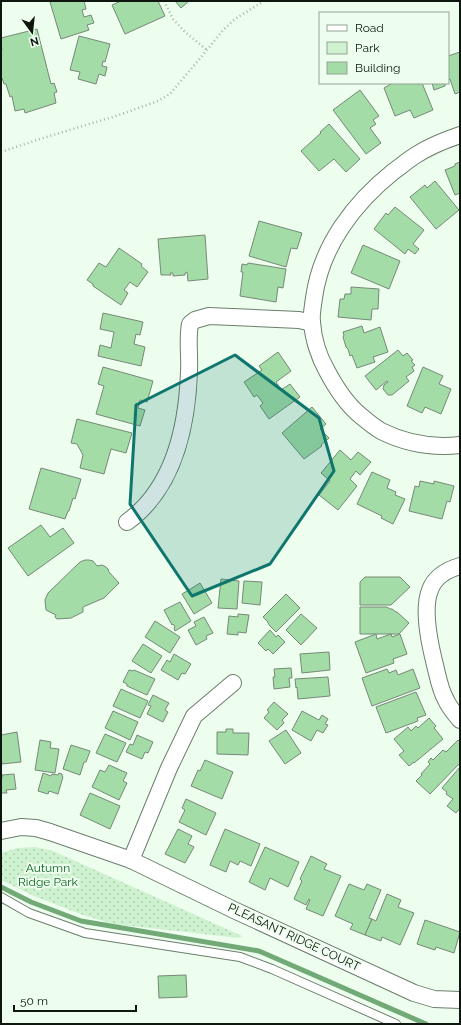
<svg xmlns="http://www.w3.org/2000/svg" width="461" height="1025" viewBox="0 0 461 1025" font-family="Raleway,sans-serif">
<defs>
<pattern id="green-dots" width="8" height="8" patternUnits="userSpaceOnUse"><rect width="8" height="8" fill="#cef1d0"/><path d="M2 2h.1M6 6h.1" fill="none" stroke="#b0ceb1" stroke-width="1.8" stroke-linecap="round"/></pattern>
</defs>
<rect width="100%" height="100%" fill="#edfeee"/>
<path fill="url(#green-dots)" d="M 35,847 L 53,851 L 242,936 L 239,938 L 114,924 L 83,915 L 34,896 L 1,880 L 1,853 L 17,848 Z"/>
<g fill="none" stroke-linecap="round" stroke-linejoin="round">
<path stroke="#72aa77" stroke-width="5" d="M 1,887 L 31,902 L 81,921 L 259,951 L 426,1024"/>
</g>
<g fill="#a3dca7" stroke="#768977">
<path d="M 54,1 L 84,1 L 86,9 L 82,10 L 84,17 L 91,15 L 94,23 L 87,25 L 89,30 L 61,39 L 50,2 Z"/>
<path d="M 121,1 L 158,1 L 165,16 L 125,34 L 112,5 Z"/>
<path d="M 175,1 L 189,1 L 181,8 Z"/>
<path d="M 37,29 L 51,84 L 54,83 L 57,92 L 54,93 L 56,103 L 25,113 L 24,109 L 15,111 L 12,96 L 10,97 L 6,84 L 4,84 L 2,78 L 1,78 L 1,50 L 2,50 L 1,44 L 1,38 Z"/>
<path d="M 79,36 L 110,44 L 105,62 L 103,61 L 102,66 L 107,67 L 105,76 L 99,74 L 96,84 L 78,79 L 80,72 L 70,70 Z"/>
<path d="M 460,52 L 460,92 L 455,94 L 450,79 L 448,80 L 448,56 Z"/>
<path d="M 391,83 L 422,83 L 433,110 L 414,118 L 410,110 L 395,116 L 384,88 L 391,84 Z"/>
<path d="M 432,83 L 445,83 L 445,86 L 434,90 Z"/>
<path d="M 360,90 L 379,116 L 373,120 L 376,124 L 370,128 L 381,143 L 366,154 L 333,110 Z"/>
<path d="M 329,124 L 360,159 L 346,172 L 334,159 L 319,171 L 301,151 L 321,133 L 320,132 Z"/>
<path d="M 460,162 L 460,193 L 455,195 L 445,170 L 455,166 L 455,164 Z"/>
<path d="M 435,181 L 459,210 L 436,229 L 410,197 L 425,185 L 427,188 Z"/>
<path d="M 395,207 L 424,230 L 413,244 L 419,249 L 415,254 L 408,249 L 405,254 L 374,229 L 386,213 L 388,215 Z"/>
<path d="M 259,221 L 302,233 L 297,249 L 291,248 L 286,267 L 249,256 Z"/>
<path d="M 205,235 L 208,279 L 188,281 L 187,272 L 185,273 L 185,275 L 173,276 L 173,273 L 170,273 L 171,275 L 161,275 L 158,239 Z"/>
<path d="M 363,245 L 400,261 L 389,289 L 351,273 Z"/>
<path d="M 119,248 L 142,264 L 141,266 L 148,272 L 137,287 L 130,282 L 124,290 L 128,293 L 121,305 L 93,286 L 93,284 L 87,280 L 99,263 L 106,267 Z"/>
<path d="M 248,263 L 286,269 L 283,288 L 278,287 L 276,302 L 240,296 L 243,272 L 241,272 L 242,264 L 247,265 Z"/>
<path d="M 351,287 L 379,289 L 378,309 L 372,309 L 371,320 L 338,317 L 340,299 L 344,299 L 345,294 L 351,294 Z"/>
<path d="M 103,313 L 143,322 L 140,335 L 136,334 L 134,344 L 145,347 L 141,366 L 98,356 L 100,345 L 111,348 L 114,332 L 100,329 Z"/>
<path d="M 362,326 L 364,333 L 380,327 L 388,352 L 373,357 L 375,362 L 357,368 L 352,355 L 350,356 L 348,349 L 346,347 L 343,337 L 344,335 L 343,332 Z"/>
<path d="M 398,350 L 403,356 L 407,353 L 413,360 L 411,361 L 415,365 L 412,367 L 414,371 L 406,377 L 409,381 L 392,395 L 388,395 L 383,389 L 384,385 L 388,382 L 387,381 L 376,390 L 365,376 Z"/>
<path d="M 278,352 L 291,371 L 276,382 L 281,390 L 290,384 L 300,397 L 269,419 L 260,406 L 263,403 L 257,395 L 254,397 L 244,382 L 262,370 L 259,366 Z"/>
<path d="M 103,367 L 153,381 L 147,402 L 140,400 L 138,408 L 145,410 L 140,426 L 96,414 L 104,386 L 98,384 Z"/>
<path d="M 423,367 L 443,376 L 439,384 L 451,389 L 441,414 L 425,407 L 422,413 L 407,406 Z"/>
<path d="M 312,407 L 326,424 L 320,429 L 329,438 L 321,445 L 322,446 L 304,459 L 282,433 Z"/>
<path d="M 77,419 L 132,433 L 126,453 L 111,449 L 104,474 L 80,468 L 83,455 L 77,444 L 71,443 Z"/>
<path d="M 340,450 L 351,460 L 358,452 L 371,462 L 360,475 L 356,471 L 350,479 L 357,486 L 338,510 L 319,495 L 330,481 L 321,473 Z"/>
<path d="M 41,468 L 81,479 L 75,499 L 73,498 L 69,511 L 68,511 L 65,519 L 29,509 Z"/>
<path d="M 372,472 L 390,480 L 387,488 L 396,492 L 395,495 L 405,499 L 393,524 L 381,518 L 382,516 L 357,504 Z"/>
<path d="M 420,481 L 434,484 L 434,481 L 454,486 L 450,502 L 447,501 L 442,519 L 409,511 L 415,486 L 419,487 Z"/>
<path d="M 41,525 L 50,537 L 63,528 L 74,543 L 28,576 L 8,548 Z"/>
<path d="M 85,560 L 89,560 L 93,561 L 97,566 L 102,565 L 106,567 L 108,569 L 109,572 L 119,583 L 104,598 L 83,607 L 83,612 L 71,618 L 57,619 L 55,617 L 56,615 L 46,610 L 45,600 L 48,593 L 80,562 Z"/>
<path d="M 365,577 L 400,577 L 410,587 L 391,605 L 360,605 L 360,582 Z"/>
<path d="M 221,579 L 239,581 L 237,609 L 218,608 Z"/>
<path d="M 244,581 L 262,582 L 260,605 L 242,603 Z"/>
<path d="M 200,583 L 212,603 L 194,614 L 182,594 Z"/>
<path d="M 286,594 L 300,608 L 276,632 L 270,626 L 268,623 L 268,622 L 263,617 Z"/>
<path d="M 180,602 L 191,621 L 175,631 L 174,628 L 175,627 L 173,624 L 172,625 L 164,610 Z"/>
<path d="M 360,607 L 387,607 L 390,609 L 392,609 L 396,612 L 397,612 L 409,623 L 399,634 L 360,634 Z"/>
<path d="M 238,614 L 249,615 L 246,633 L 238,632 L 238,635 L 227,634 L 229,616 L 238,617 Z"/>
<path d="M 301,614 L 317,628 L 301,645 L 286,630 Z"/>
<path d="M 204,617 L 213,633 L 206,636 L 207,639 L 196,645 L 188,630 L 196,626 L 194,622 Z"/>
<path d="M 155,621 L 180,637 L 170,653 L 145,637 Z"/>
<path d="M 270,630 L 276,637 L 278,635 L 285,642 L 273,654 L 268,649 L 266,651 L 258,643 Z"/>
<path d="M 376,634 L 377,639 L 391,634 L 392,637 L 400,634 L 407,654 L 393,659 L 394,663 L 366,673 L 355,642 Z"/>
<path d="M 143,644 L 162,656 L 151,673 L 132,661 Z"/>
<path d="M 329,652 L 330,670 L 302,673 L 300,654 Z"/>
<path d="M 174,654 L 191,664 L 185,674 L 182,673 L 178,680 L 161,670 L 167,660 L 170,662 Z"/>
<path d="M 291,668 L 292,678 L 289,678 L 290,687 L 274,689 L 273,677 L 275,677 L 274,669 Z"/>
<path d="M 387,669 L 389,673 L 396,670 L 398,675 L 413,669 L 420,688 L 372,706 L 362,678 Z"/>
<path d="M 129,670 L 133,671 L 134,670 L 155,679 L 147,695 L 127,686 L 127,684 L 123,682 Z"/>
<path d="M 328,677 L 330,696 L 298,699 L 297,687 L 296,688 L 295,679 Z"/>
<path d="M 121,689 L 148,701 L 140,718 L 113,706 Z"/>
<path d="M 416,692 L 426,715 L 417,718 L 418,721 L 386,733 L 376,707 Z"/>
<path d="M 153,695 L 169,703 L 165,710 L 168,712 L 163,722 L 147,714 L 151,706 L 148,705 Z"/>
<path d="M 274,702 L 288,714 L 282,720 L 284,723 L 277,730 L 264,718 L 269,712 L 267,710 Z"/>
<path d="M 113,711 L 138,722 L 130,740 L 105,728 Z"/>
<path d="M 302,711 L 319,720 L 322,715 L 328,719 L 325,724 L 328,725 L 323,733 L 317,730 L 311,741 L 292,730 Z"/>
<path d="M 429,718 L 436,726 L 434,728 L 443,739 L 414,763 L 414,762 L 409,766 L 399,755 L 404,751 L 394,739 L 408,727 L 411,731 L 416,726 L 418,728 Z"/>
<path d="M 226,729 L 233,729 L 233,733 L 249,733 L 248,755 L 217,754 L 217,732 L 226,732 Z"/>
<path d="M 286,730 L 301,753 L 285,764 L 269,741 Z"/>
<path d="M 17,732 L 21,762 L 2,764 L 1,757 L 1,735 Z"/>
<path d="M 105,734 L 126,743 L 117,762 L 96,753 Z"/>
<path d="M 137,735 L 153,742 L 148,753 L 145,752 L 142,759 L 126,752 L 130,744 L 133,745 Z"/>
<path d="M 40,740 L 51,742 L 50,748 L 59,749 L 55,773 L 35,770 Z"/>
<path d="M 458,740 L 460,742 L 460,763 L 430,794 L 416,781 L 422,775 L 421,774 L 430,764 L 428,762 L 431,758 L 433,760 L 443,750 L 446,752 Z"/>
<path d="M 71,745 L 90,751 L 86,762 L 84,762 L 80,775 L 63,769 Z"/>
<path d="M 205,760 L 233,772 L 222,799 L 191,786 L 198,770 L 200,771 Z"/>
<path d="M 109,765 L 127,773 L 123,781 L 127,783 L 119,800 L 92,787 L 100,770 L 105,772 Z"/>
<path d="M 460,767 L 460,808 L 456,813 L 447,806 L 453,799 L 446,794 L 447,792 L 442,788 Z"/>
<path d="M 43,773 L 51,776 L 52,774 L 58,775 L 59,773 L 62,774 L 62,776 L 63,777 L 58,794 L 49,791 L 48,794 L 38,791 Z"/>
<path d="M 14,774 L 16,789 L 6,790 L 7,793 L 1,793 L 1,778 L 2,778 L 2,775 Z"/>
<path d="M 90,793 L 120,806 L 110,829 L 80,815 Z"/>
<path d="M 186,799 L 216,813 L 206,835 L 179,822 L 185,810 L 182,808 Z"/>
<path d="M 178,829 L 192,836 L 188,844 L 194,847 L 185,863 L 165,854 Z"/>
<path d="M 225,829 L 260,844 L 251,866 L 240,861 L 238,865 L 230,861 L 226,872 L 210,865 Z"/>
<path d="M 265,847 L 299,862 L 288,887 L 270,878 L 265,890 L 249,882 Z"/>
<path d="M 311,856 L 327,864 L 324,869 L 341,876 L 323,916 L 306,909 L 310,900 L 309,899 L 306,905 L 294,899 L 302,881 L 300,879 Z"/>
<path d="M 349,884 L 364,890 L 367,884 L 381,890 L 369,918 L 372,919 L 365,935 L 350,929 L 353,924 L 335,916 Z"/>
<path d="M 387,894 L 401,900 L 398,907 L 414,913 L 400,945 L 382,937 L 381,941 L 365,935 L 372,919 L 376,921 Z"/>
<path d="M 425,920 L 460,932 L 454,953 L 436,947 L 435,950 L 417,944 Z"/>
<path d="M 186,975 L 187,997 L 159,998 L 158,976 Z"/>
</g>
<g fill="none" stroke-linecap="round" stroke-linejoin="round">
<g stroke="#6b7e6c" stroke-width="10">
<path id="service" d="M 1,897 L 29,913 L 85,933 L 240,957 L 272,969 L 396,1024"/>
</g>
<g stroke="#6b7e6c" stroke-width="18">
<g id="minor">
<path d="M 460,135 C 445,140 430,146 416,155 C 408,160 401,166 394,171 C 354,203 321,246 314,298 C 313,306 311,314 312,322 C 313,338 319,357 327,371 C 336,388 346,404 361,416 C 367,421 374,427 381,431 C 405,443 433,448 460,445"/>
<path d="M 127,522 C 174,488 187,427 189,372 C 190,356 187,340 190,324 L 195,320 L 209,316 L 299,320 L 312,323"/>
<path d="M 460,566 C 447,570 435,576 430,590 C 422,610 430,645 435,665 C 438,677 440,690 446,700 C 449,707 455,714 460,720"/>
<path d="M 1,831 L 21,827 L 36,828 L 50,832 L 131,860 L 236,911 L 414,993 L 434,999 L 460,1000"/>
<path d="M 131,860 L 169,768 L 194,716 L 233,683"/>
</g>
</g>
<g stroke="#a8b5a8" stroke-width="2.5" stroke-dasharray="1 3" stroke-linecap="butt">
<path d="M 164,1 L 173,19 L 185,32 L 207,50"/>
<path d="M 1,152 L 40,139 L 119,115 L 158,101 L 170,94 L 207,50 L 223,30 L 235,19 L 264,1"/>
</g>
<use href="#service" stroke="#fff" stroke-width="8"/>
<use href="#minor" stroke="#fff" stroke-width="16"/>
</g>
<path fill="#0f766e" fill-opacity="0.2" stroke="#0f766e" stroke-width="3" stroke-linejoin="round" d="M 235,355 L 319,418 L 334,471 L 270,564 L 192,596 L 130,504 L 136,405 Z"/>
<g text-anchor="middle" stroke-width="4" stroke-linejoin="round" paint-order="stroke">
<g font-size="12" fill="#0e6323" stroke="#edfeee">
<text x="48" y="872">Autumn<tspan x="48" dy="14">Ridge Park</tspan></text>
</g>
<g font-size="12" fill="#0f160f" stroke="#edfeee">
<text transform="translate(294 937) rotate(25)" y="4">PLEASANT RIDGE COURT</text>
</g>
</g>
<rect width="461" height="1025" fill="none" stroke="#0f160f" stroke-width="4"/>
<rect x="319" y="12" width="130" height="72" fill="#edfeee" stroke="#94a195"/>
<rect x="327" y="25" width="20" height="6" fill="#ffffff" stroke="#94a195"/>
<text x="355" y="32" font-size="12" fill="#0f160f">Road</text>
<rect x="327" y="42" width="20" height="12" fill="#cef1d0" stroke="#94a195"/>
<text x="355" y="52" font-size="12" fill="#0f160f">Park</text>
<rect x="327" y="62" width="20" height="12" fill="#a3dca7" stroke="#94a195"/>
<text x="355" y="72" font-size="12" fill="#0f160f">Building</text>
<g transform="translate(32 32) rotate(165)" stroke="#edfeee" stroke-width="3" paint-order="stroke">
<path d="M0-3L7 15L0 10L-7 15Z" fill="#0f160f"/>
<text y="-6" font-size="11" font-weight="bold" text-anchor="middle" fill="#0f160f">N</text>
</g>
<path d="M14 1005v6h122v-6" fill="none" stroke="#0f160f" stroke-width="2"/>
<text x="20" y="1005" font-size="12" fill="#0f160f" stroke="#edfeee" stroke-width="3" paint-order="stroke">50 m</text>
</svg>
